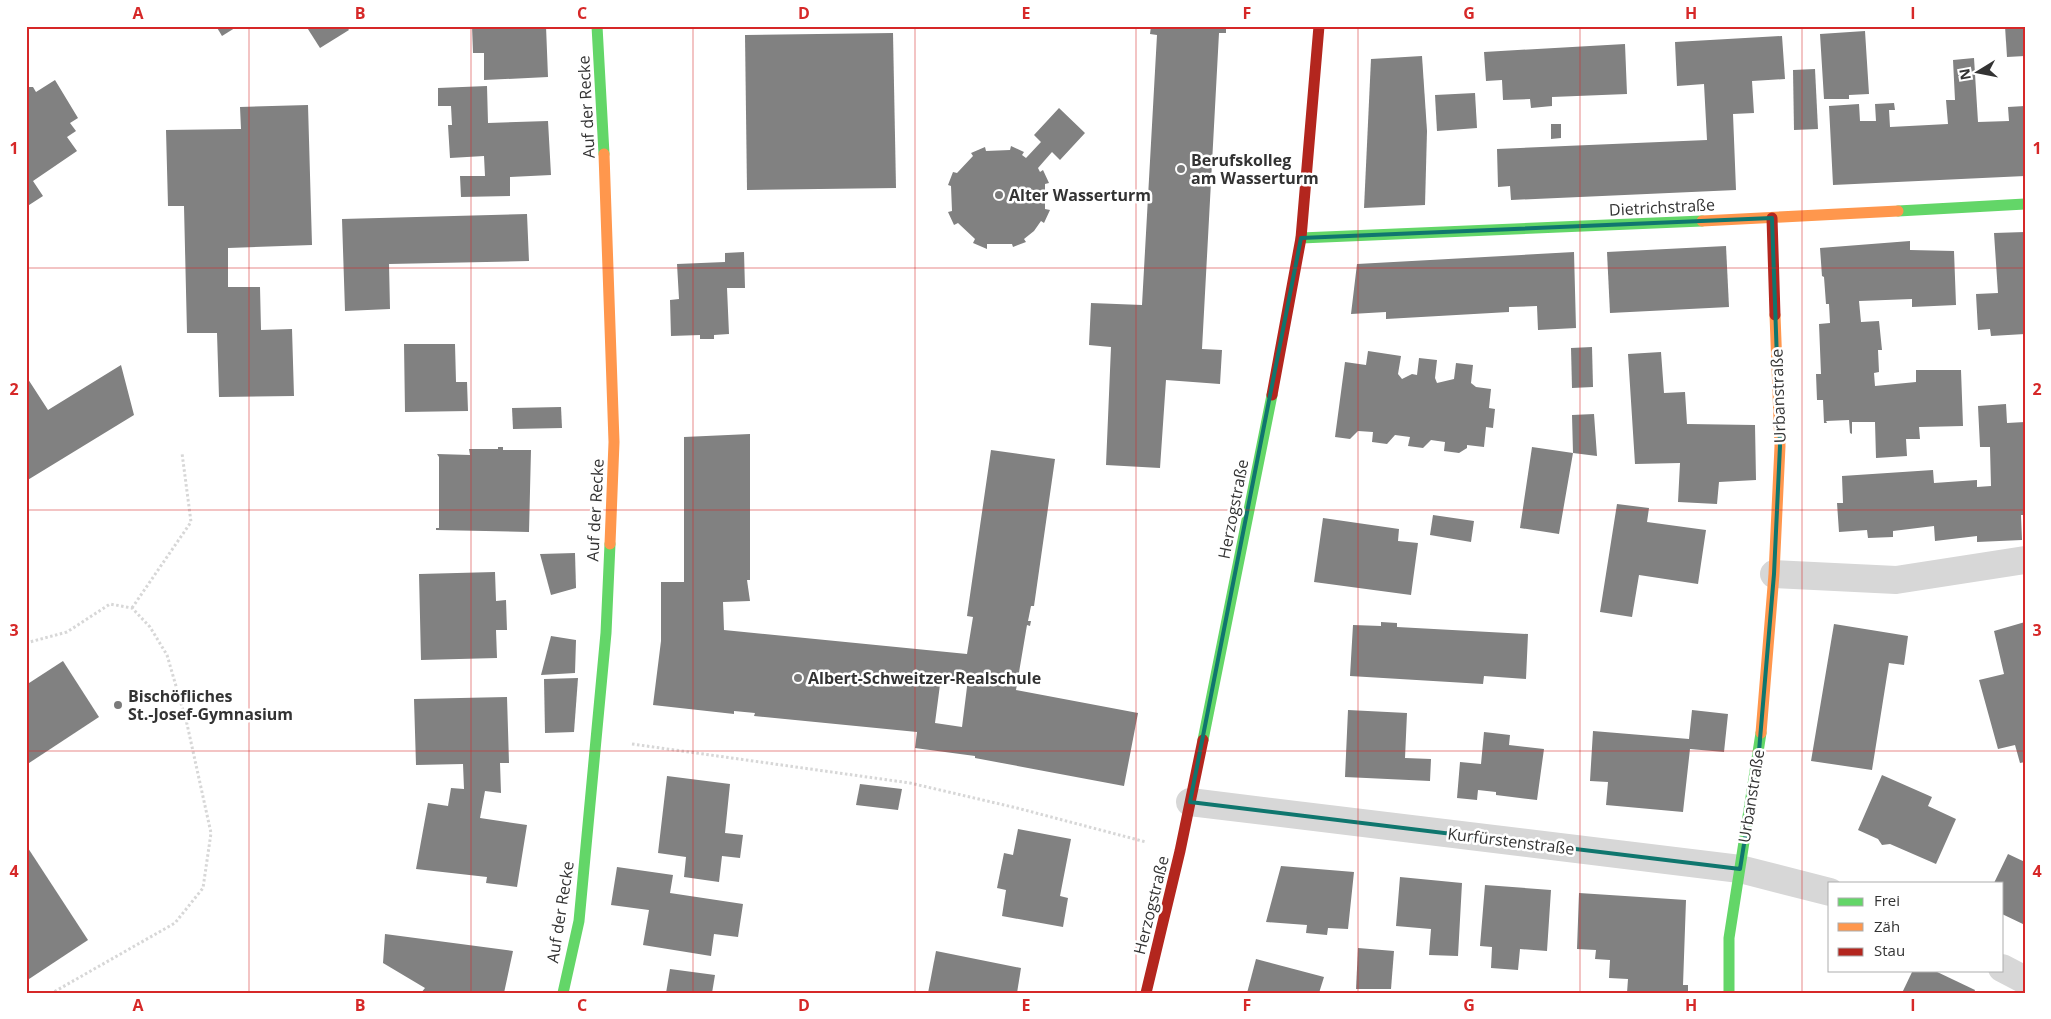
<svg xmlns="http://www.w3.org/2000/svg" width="2051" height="1019" viewBox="0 0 2051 1019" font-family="'Open Sans',sans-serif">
<rect width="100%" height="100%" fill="#fff"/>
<g fill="#818181" fill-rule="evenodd">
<path d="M 216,26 L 238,26 L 222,36 Z"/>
<path d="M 306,26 L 346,26 L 349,30 L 320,48 Z"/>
<path d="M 472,26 L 546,26 L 548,77 L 484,80 L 484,53 L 473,53 Z"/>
<path d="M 1151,26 L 1226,26 L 1226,33 L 1219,33 L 1202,349 L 1222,350 L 1220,384 L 1166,380 L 1160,468 L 1106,465 L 1111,347 L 1089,345 L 1091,303 L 1142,305 L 1157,35 L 1150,34 Z"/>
<path d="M 2005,26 L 2025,26 L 2025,56 L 2007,57 Z"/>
<path d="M 1865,31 L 1869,94 L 1849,95 L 1849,99 L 1824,99 L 1820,34 Z"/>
<path d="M 893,33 L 896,188 L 747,190 L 745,35 Z"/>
<path d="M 1782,36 L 1785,79 L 1752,81 L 1754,113 L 1733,114 L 1736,190 L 1511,200 L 1510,186 L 1498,187 L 1497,149 L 1707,140 L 1704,84 L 1677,86 L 1675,42 Z"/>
<path d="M 1625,44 L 1627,94 L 1552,97 L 1552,106 L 1531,108 L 1530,99 L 1503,100 L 1502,80 L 1486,81 L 1484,52 Z"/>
<path d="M 1422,56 L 1427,131 L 1425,205 L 1364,208 L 1371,59 Z"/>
<path d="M 1974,58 L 1978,122 L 2009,121 L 2008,107 L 2025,106 L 2025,176 L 1833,185 L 1829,106 L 1859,104 L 1860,121 L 1876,121 L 1875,104 L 1894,103 L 1895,110 L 1889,110 L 1890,127 L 1948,124 L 1946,100 L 1955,100 L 1953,60 Z"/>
<path d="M 1815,69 L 1818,129 L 1794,130 L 1793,70 Z"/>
<path d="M 55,80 L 78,118 L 70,123 L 76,131 L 67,137 L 77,151 L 33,181 L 43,196 L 26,207 L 26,87 L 33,87 L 36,92 Z"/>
<path d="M 487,86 L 488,123 L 548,121 L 551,175 L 510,177 L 510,196 L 461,197 L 460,176 L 485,176 L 484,156 L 450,158 L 448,125 L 452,125 L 451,106 L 438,106 L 438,88 Z"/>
<path d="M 1475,93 L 1477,128 L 1437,131 L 1435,95 Z"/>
<path d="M 308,105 L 312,245 L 228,248 L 228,287 L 260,287 L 261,330 L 292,329 L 294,396 L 219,397 L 217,333 L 187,333 L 184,206 L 168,206 L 166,130 L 241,129 L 240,107 Z"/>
<path d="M 1059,108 L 1085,133 L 1060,160 L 1052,152 L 1038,168 L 1040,172 L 1043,170 L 1049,183 L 1045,184 L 1045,209 L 1050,210 L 1044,223 L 1041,221 L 1034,231 L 1024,239 L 1026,242 L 1013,247 L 1012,244 L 987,244 L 987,249 L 973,243 L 975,239 L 958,223 L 954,225 L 948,212 L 952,211 L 951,186 L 948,185 L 953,172 L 957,173 L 973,156 L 971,153 L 985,147 L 986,151 L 1010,150 L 1011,146 L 1024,152 L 1022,155 L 1026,158 L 1041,142 L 1034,135 Z"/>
<path d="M 1551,124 L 1561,124 L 1561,138 L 1551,139 Z"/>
<path d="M 527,214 L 529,261 L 389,264 L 390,309 L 345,311 L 342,219 Z"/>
<path d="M 2025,232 L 2025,334 L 1991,336 L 1990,329 L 1978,330 L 1976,294 L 1998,293 L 1994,233 Z"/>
<path d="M 1910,241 L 1910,250 L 1954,251 L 1956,305 L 1912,307 L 1912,299 L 1859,301 L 1861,322 L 1879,321 L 1882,350 L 1878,350 L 1879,372 L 1874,373 L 1875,386 L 1916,382 L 1916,370 L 1961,370 L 1963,426 L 1919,427 L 1920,439 L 1906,439 L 1907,456 L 1876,458 L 1875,422 L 1852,422 L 1852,434 L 1850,433 L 1849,420 L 1826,421 L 1827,423 L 1824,423 L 1823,400 L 1817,400 L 1816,374 L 1821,374 L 1819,324 L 1830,323 L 1829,304 L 1826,304 L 1824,277 L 1822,276 L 1820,248 Z"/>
<path d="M 1726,246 L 1729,307 L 1610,313 L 1607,252 Z"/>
<path d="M 744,252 L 745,288 L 727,288 L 729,334 L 714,335 L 714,339 L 700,339 L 700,335 L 671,336 L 670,300 L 679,299 L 677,264 L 725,262 L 725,253 Z"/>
<path d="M 1574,252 L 1576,328 L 1538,330 L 1537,306 L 1509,307 L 1509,312 L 1386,319 L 1386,312 L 1351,314 L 1357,264 Z"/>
<path d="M 404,344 L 455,344 L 456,382 L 467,382 L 468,411 L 405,412 Z"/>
<path d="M 1592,347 L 1593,387 L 1572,388 L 1571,348 Z"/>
<path d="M 1368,351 L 1401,356 L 1398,374 L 1402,379 L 1412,374 L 1417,375 L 1419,358 L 1437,360 L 1435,378 L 1437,383 L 1454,379 L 1456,363 L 1473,365 L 1471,383 L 1476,387 L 1491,389 L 1489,408 L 1495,409 L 1493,428 L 1486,427 L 1484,447 L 1467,445 L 1467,448 L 1459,453 L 1444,451 L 1445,442 L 1431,440 L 1423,448 L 1408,446 L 1410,437 L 1395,435 L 1387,444 L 1372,442 L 1373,432 L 1358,431 L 1350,439 L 1335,437 L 1345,362 L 1366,365 Z"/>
<path d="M 1661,352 L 1664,393 L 1685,392 L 1687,424 L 1755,425 L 1756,480 L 1719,482 L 1717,504 L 1678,502 L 1680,463 L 1635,464 L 1628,354 Z"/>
<path d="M 121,365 L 134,415 L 26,481 L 26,376 L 48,410 Z"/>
<path d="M 2006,404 L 2007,423 L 2025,422 L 2025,515 L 2021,515 L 2022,540 L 1977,542 L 1977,536 L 1935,541 L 1934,526 L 1893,531 L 1893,537 L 1868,538 L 1867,530 L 1839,532 L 1837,503 L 1843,503 L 1842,476 L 1933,470 L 1934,483 L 1977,480 L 1977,487 L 1991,486 L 1990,447 L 1980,447 L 1978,406 Z"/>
<path d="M 561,407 L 562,428 L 513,429 L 512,408 Z"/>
<path d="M 1594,414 L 1597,456 L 1573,453 L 1559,534 L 1520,528 L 1532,447 L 1573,453 L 1572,415 Z"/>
<path d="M 750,434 L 750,580 L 747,580 L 750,601 L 723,602 L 724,630 L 967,654 L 973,617 L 967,616 L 991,450 L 1055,459 L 1034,606 L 1031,606 L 1028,621 L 1031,621 L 1030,626 L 1027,625 L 1016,690 L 1138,713 L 1124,786 L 975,758 L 975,756 L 915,748 L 917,732 L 754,716 L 755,713 L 734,711 L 734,714 L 653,705 L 661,641 L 661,582 L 684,582 L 684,437 ZM 941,677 L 968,679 L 962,727 L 935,723 Z"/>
<path d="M 498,447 L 503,447 L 503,450 L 531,450 L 529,532 L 436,530 L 436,528 L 439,528 L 439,457 L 437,454 L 470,455 L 469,449 L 498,449 Z"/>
<path d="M 1617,504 L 1649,508 L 1647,522 L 1706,530 L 1698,584 L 1639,575 L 1632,617 L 1600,612 Z"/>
<path d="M 1433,515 L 1474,521 L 1471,542 L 1430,535 Z"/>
<path d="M 1323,518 L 1399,529 L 1398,541 L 1418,543 L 1411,595 L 1314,582 Z"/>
<path d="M 575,553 L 576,588 L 551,595 L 540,554 Z"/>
<path d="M 495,572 L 496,601 L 506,600 L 507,630 L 496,630 L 497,658 L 421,660 L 419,574 Z"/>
<path d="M 1381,622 L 1397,623 L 1397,627 L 1528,634 L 1526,679 L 1484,676 L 1483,684 L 1350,676 L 1353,625 L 1381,626 Z"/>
<path d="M 2025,622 L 2025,762 L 2020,763 L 2015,745 L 1998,749 L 1979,680 L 2004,674 L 1994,631 Z"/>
<path d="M 1834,624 L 1908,636 L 1904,665 L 1889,663 L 1872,770 L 1811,761 Z"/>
<path d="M 551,636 L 576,640 L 575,673 L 541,675 Z"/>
<path d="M 63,661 L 99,717 L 26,765 L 26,685 Z"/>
<path d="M 578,678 L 574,732 L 545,733 L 544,679 Z"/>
<path d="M 507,697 L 509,763 L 500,763 L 501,793 L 485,791 L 480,818 L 527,825 L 517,887 L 486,883 L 487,877 L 416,869 L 428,803 L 448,806 L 451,788 L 464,789 L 463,764 L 416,765 L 414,699 Z"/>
<path d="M 1348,710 L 1407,713 L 1405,758 L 1431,759 L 1430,781 L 1345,777 Z"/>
<path d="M 1692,710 L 1728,714 L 1724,752 L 1690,749 L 1683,812 L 1606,805 L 1608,782 L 1590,781 L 1593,731 L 1689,739 Z"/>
<path d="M 1484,732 L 1510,735 L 1509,745 L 1544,749 L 1537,800 L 1496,795 L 1496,792 L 1478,790 L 1477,800 L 1457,798 L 1460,762 L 1481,764 Z"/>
<path d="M 1882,775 L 1932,797 L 1928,806 L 1956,819 L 1936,864 L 1890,844 L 1882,845 L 1878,839 L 1858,830 Z"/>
<path d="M 667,776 L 730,784 L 725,833 L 743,835 L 740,858 L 722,856 L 719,882 L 684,877 L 686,857 L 658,853 Z"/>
<path d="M 860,784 L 902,789 L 898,810 L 856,805 Z"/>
<path d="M 1018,829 L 1071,839 L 1060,896 L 1068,898 L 1063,927 L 1002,916 L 1006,890 L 997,888 L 1004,853 L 1013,855 Z"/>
<path d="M 26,845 L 88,940 L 26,981 Z"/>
<path d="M 2008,854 L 2025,862 L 2025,925 L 2002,914 L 2002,883 L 1994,883 Z"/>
<path d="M 1281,866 L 1354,872 L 1348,929 L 1328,928 L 1327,935 L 1306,933 L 1307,925 L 1266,922 Z"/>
<path d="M 617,867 L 673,875 L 670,893 L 743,904 L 738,937 L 714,934 L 711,956 L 643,945 L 649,910 L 611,905 Z"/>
<path d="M 1400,877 L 1462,883 L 1458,956 L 1429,955 L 1431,929 L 1396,926 Z"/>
<path d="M 1485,885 L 1551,890 L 1547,951 L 1520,949 L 1518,970 L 1491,968 L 1492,947 L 1480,946 Z"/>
<path d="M 1579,893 L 1686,900 L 1683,985 L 1688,985 L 1688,993 L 1627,993 L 1628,979 L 1609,978 L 1610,960 L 1595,959 L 1596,950 L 1577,949 Z"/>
<path d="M 385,934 L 513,951 L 504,993 L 421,993 L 425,988 L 383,963 Z"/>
<path d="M 1358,948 L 1394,951 L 1391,989 L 1356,989 Z"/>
<path d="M 936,951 L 1021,968 L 1017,993 L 928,993 Z"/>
<path d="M 1256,959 L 1324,977 L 1319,993 L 1247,993 Z"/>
<path d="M 670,969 L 715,975 L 712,993 L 666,993 Z"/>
<path d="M 1913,970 L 1933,970 L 1975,990 L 1974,993 L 1902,993 Z"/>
</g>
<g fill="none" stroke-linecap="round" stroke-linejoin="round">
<g stroke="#d7d7d7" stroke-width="3" stroke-dasharray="2.5 2.5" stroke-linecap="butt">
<path d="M 132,608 L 191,522 L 182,453"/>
<path d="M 26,643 L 67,632 L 110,604 L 132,608 L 150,627 L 167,655 L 187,724 L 211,833 L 203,888 L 175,923 L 52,993"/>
<path d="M 632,744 L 910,783 L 1017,808 L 1146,842"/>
</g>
<g stroke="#d7d7d7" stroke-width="28">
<path d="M 1774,574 L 1896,580 L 2025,560"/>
<path d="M 1190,802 L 1740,869 L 1830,892"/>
<path d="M 2002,968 L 2025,980"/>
</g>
<g stroke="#63d668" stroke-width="11">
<path d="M 597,26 L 604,154"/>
<path d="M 1898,211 L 2025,204"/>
<path d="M 1301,238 L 1702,221"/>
<path d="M 1203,740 L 1272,395"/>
<path d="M 563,993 L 579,921 L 606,633 L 610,544"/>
<path d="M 1729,993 L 1729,938 L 1761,733"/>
</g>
<g stroke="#ff974d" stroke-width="11">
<path d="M 604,154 L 614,442 L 610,544"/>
<path d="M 1702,221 L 1898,211"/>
<path d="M 1761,733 L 1774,574 L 1780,446 L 1775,315"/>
</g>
<g stroke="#b3261e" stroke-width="11">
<path d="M 1772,218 L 1775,315"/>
<path d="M 1272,395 L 1301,238 L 1319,26"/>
<path d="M 1146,993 L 1180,851 L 1203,740"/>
</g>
</g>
<path fill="none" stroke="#0f766e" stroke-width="4" stroke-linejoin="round" d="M 1772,218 L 1780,446 L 1774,574 L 1759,751 L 1740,869 L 1190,802 L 1301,238 Z"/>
<path fill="none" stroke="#d62828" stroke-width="1" stroke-opacity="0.55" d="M 249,26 L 249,993M 471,26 L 471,993M 693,26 L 693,993M 915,26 L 915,993M 1136,26 L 1136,993M 1358,26 L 1358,993M 1580,26 L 1580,993M 1802,26 L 1802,993M 26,268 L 2025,268M 26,510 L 2025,510M 26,751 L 2025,751"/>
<g fill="#7a7a7a" stroke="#fff" stroke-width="2">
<circle cx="1181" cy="169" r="5"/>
<circle cx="999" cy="195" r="5"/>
<circle cx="798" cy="678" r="5"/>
<circle cx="118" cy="705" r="5"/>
</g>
<g text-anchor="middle" stroke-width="5" stroke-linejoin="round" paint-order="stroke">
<g font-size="16" fill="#333" stroke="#fff">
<text transform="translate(586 107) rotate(-93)" y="6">Auf der Recke</text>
<text transform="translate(1662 207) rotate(-3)" y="6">Dietrichstraße</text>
<text transform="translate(1778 396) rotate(-92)" y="6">Urbanstraße</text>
<text transform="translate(1233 509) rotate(-79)" y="6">Herzogstraße</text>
<text transform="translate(595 510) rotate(-87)" y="6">Auf der Recke</text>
<text transform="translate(1751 796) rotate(-81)" y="6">Urbanstraße</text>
<text transform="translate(1511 841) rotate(7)" y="6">Kurfürstenstraße</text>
<text transform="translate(1151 905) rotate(-76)" y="6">Herzogstraße</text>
<text transform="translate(560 912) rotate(-81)" y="6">Auf der Recke</text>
</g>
<g font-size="16" font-weight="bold" fill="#333" stroke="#fff" text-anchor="start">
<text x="1191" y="166">Berufskolleg<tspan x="1191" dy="18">am Wasserturm</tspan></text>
<text x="1009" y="201">Alter Wasserturm</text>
<text x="808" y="684">Albert-Schweitzer-Realschule</text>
<text x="128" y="702">Bischöfliches<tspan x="128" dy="18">St.-Josef-Gymnasium</tspan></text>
</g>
</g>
<rect width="2051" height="1019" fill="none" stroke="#ffffff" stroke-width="55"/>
<rect x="1828" y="882" width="175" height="90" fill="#ffffff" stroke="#adadad"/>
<rect x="1838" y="898" width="25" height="8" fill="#63d668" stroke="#adadad"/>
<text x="1874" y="906" font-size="15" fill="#333333">Frei</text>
<rect x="1838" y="923" width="25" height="8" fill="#ff974d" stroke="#adadad"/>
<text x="1874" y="932" font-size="15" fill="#333333">Zäh</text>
<rect x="1838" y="948" width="25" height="8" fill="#b3261e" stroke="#adadad"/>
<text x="1874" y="956" font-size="15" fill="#333333">Stau</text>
<g transform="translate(1978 72) rotate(260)" stroke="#ffffff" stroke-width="4" paint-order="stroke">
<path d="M0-4L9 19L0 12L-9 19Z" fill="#333333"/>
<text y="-8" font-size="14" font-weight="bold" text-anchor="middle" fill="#333333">N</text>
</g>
<rect x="28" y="28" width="1996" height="964" fill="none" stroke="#d62828" stroke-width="2"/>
<g font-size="16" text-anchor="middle" font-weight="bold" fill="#d62828">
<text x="138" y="19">A</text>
<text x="360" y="19">B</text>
<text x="582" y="19">C</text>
<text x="804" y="19">D</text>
<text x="1026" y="19">E</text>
<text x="1247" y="19">F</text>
<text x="1469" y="19">G</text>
<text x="1691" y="19">H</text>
<text x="1913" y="19">I</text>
<text x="14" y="154">1</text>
<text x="2037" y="154">1</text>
<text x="14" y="395">2</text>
<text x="2037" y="395">2</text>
<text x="14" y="636">3</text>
<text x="2037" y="636">3</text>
<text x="14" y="877">4</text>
<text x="2037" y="877">4</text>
<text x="138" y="1011">A</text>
<text x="360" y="1011">B</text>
<text x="582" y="1011">C</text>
<text x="804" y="1011">D</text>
<text x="1026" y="1011">E</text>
<text x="1247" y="1011">F</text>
<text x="1469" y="1011">G</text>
<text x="1691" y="1011">H</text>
<text x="1913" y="1011">I</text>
</g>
</svg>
